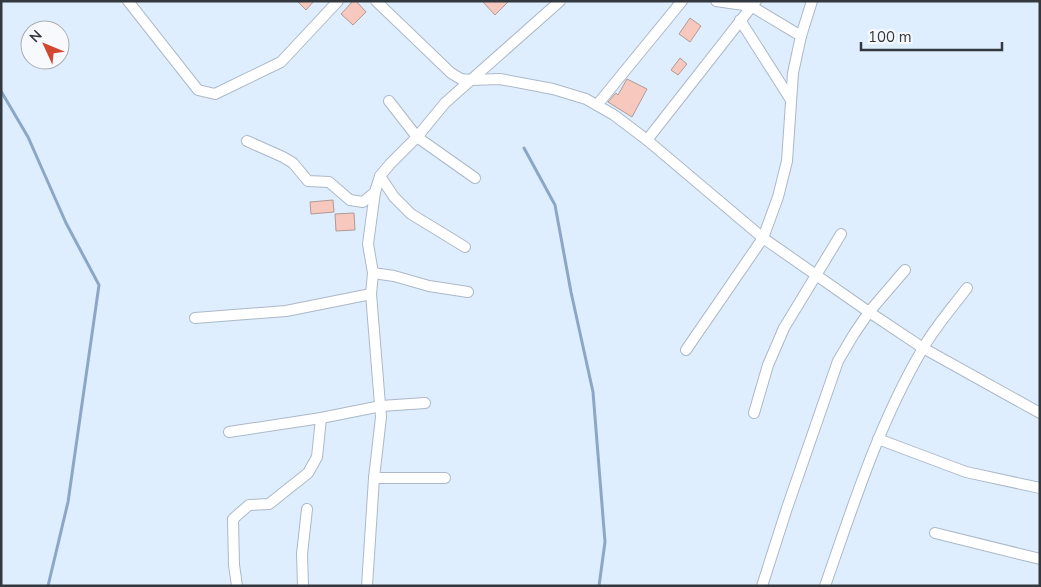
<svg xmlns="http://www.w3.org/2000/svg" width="1041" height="587" viewBox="0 0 1041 587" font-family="'Nunito Sans',sans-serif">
<rect width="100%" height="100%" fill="#dfeefe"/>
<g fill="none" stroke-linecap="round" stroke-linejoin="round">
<g stroke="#8ca7c6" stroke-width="3">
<path d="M 1,91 L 28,137 L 66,223 L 99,285 L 68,502 L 48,586"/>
<path d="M 524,148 L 555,205 L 571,292 L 593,392 L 605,542 L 599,586"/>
</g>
</g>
<g fill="#f6c8be" stroke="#b09a95">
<path d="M 297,1 L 314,1 L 306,10 Z"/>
<path d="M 353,1 L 356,1 L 366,12 L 353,25 L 341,14 Z"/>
<path d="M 482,1 L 509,1 L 495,15 Z"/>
<path d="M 690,18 L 701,26 L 690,42 L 679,34 Z"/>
<path d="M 680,58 L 687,64 L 678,75 L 671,70 Z"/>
<path d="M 627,79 L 647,89 L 632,117 L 608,102 L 616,93 L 618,95 Z"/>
<path d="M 333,200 L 334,212 L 311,214 L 310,202 Z"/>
<path d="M 354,213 L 355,230 L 336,231 L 335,214 Z"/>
</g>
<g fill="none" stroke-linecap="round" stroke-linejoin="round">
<g stroke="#abb8c8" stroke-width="12">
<g id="minor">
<path d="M 128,1 L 198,90 L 215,94 L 281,62 L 338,1"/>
<path d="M 376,1 L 451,73 L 461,79 L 471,80 L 500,79 L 553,89 L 586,99 L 614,115 L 647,140 L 763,238 L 869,312 L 923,348 L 1040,413"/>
<path d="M 716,1 L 751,6 L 801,36"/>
<path d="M 740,20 L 791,100"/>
<path d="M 389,101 L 417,137 L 475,178"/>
<path d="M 597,105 L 682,1"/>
<path d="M 647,140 L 756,1"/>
<path d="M 247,141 L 283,157 L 293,163 L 308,181 L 329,182 L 350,200 L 363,202 L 375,192"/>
<path d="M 380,176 L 394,197 L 411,214 L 465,247"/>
<path d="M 373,273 L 394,276 L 429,286 L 468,292"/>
<path d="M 195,318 L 286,311 L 371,294"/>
<path d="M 686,350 L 763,238 L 778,197 L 787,161 L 793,73 L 801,36 L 812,1"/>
<path d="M 754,413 L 768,365 L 784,328 L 841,234"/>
<path d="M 229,432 L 321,418 L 381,406 L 425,403"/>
<path d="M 878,439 L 966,472 L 1040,488"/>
<path d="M 374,478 L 445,478"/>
<path d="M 935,533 L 1040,559"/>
<path d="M 237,586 L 234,565 L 233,519 L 249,505 L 269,504 L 308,473 L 317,457 L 321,418"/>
<path d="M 303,586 L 302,554 L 307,509"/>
<path d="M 367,586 L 374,478 L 381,417 L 371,294 L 373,273 L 368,244 L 375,192 L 380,176 L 390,164 L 417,137 L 445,103 L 560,1"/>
<path d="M 762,586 L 787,508 L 838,361 L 854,334 L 869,312 L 905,270"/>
<path d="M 825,586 C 853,506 879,423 922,350 C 934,328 952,308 967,288"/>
</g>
</g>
<use href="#minor" stroke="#fff" stroke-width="10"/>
</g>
<rect width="1041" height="587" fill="none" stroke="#33383f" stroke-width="5"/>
<g transform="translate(45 45) rotate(314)"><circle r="24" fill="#f7f9fd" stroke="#a9acb1"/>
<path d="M0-4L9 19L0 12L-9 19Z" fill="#d3472f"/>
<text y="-8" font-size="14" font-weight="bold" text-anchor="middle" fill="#33383f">N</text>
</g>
<path d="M861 42v8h141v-8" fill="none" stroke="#33383f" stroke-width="2.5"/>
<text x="868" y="42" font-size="15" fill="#33383f" stroke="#f7f9fd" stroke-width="4" paint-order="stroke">100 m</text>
</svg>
